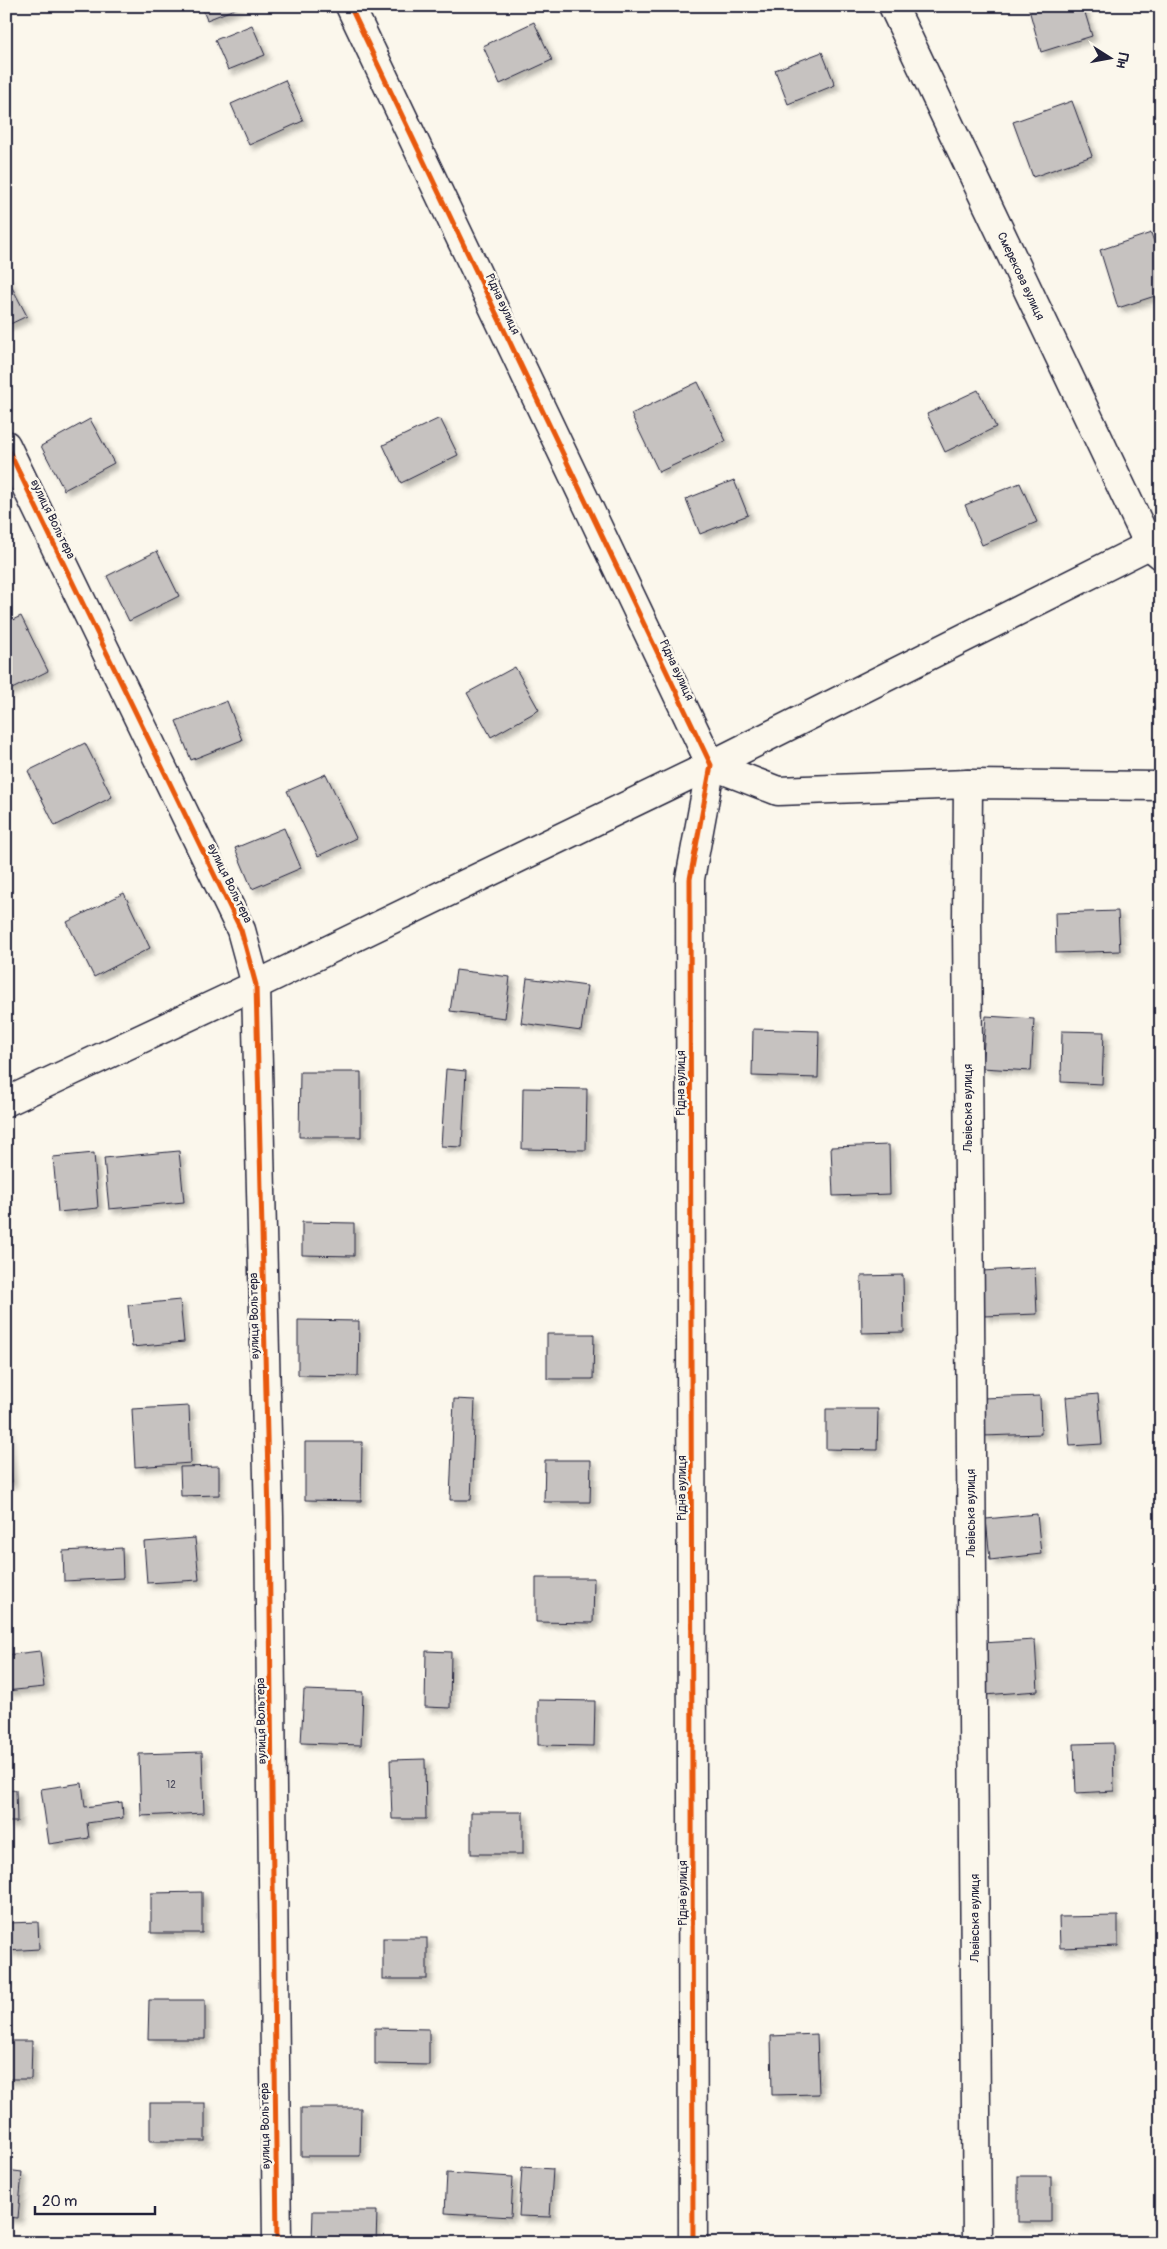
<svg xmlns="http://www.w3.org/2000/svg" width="1167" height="2249" viewBox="0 0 1167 2249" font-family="Pangolin,sans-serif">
<defs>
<filter id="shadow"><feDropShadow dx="4.5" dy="4.5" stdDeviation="2.5" flood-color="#0004"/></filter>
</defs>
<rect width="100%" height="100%" fill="#fbf7ec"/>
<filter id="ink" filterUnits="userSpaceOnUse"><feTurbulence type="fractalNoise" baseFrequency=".02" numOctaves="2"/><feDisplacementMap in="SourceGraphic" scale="10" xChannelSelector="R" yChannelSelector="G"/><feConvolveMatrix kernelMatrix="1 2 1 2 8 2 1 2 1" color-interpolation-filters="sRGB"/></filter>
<g filter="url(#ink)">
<g fill="#c6c2c0" stroke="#22223b" filter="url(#shadow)">
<path d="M 201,6 L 242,6 L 207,20 Z"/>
<path d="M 1028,6 L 1083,6 L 1092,36 L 1041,52 Z"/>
<path d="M 534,22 L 552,60 L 500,84 L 483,46 Z"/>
<path d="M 252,25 L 265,55 L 228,70 L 215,40 Z"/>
<path d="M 822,52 L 835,85 L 788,104 L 775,70 Z"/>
<path d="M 285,80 L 303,121 L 249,145 L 231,104 Z"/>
<path d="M 1072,101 L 1092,156 L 1033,177 L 1013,122 Z"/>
<path d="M 1151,233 L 1161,262 L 1161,294 L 1118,308 L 1100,250 Z"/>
<path d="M 6,276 L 27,316 L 6,326 Z"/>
<path d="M 698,382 L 726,441 L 659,472 L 631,414 Z"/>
<path d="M 978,390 L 996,427 L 945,452 L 927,414 Z"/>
<path d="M 440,418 L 458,455 L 401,483 L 383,445 Z"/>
<path d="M 90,419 L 114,463 L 64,490 L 41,446 Z"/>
<path d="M 734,480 L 748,515 L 700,534 L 686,499 Z"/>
<path d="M 1020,483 L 1037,522 L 982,545 L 965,505 Z"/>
<path d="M 157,551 L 179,596 L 129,621 L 107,576 Z"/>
<path d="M 21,616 L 48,671 L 6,692 L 6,623 Z"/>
<path d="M 515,667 L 539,710 L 491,737 L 467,693 Z"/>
<path d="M 227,701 L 242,740 L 191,760 L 176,721 Z"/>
<path d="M 85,743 L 112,797 L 55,826 L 28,771 Z"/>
<path d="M 326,774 L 356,838 L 318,856 L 287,791 Z"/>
<path d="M 284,828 L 301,868 L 252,889 L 235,848 Z"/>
<path d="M 124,893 L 150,948 L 94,977 L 67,922 Z"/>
<path d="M 1118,911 L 1120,951 L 1056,953 L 1055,913 Z"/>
<path d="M 456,970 L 510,977 L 505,1018 L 450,1011 Z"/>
<path d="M 527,978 L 587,986 L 581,1031 L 521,1023 Z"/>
<path d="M 986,1016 L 1034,1019 L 1031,1071 L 982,1068 Z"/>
<path d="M 753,1029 L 819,1031 L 818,1078 L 752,1076 Z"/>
<path d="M 1062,1031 L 1104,1032 L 1102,1084 L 1061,1082 Z"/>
<path d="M 446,1069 L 466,1071 L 462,1147 L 441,1146 Z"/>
<path d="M 300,1072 L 361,1072 L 361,1137 L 299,1137 Z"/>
<path d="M 523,1088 L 587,1089 L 586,1150 L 522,1149 Z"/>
<path d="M 889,1145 L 890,1194 L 833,1196 L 831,1147 Z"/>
<path d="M 179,1151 L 184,1202 L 109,1209 L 104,1158 Z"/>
<path d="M 94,1153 L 98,1208 L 58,1212 L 53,1157 Z"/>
<path d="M 302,1222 L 354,1223 L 354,1256 L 302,1255 Z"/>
<path d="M 1035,1268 L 1037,1314 L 984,1316 L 982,1271 Z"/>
<path d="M 903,1275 L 904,1332 L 862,1333 L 861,1276 Z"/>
<path d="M 180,1300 L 184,1342 L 132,1347 L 128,1305 Z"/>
<path d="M 298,1320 L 359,1321 L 358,1376 L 298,1375 Z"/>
<path d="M 547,1334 L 594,1334 L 593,1379 L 547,1379 Z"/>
<path d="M 1098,1394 L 1102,1444 L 1070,1446 L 1066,1397 Z"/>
<path d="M 1040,1396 L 1041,1434 L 983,1436 L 982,1398 Z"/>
<path d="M 454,1399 L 475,1400 L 471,1500 L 450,1500 Z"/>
<path d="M 189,1406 L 191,1463 L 135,1467 L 132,1409 Z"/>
<path d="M 826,1409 L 878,1409 L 877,1450 L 826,1449 Z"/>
<path d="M 6,1422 L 12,1482 L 6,1483 Z"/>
<path d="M 305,1442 L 362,1442 L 361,1501 L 305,1500 Z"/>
<path d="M 545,1460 L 591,1460 L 590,1502 L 544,1502 Z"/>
<path d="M 219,1466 L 219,1495 L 181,1496 L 180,1467 Z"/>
<path d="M 1037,1514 L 1041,1554 L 990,1560 L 986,1519 Z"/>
<path d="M 195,1538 L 199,1580 L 147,1583 L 144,1542 Z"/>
<path d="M 122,1548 L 123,1578 L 64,1581 L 63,1551 Z"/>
<path d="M 536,1578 L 594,1578 L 593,1623 L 536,1622 Z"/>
<path d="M 1035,1640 L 1038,1691 L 984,1695 L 981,1643 Z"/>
<path d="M 40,1651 L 44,1687 L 6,1691 L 6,1655 Z"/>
<path d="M 426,1651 L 451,1652 L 450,1708 L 425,1707 Z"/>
<path d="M 304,1690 L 363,1692 L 361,1745 L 301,1743 Z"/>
<path d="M 538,1700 L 595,1701 L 594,1746 L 538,1745 Z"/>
<path d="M 1113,1743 L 1114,1791 L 1076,1793 L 1074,1744 Z"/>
<path d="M 202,1752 L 204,1813 L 141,1816 L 139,1754 Z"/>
<path d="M 425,1759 L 426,1819 L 392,1819 L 390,1760 Z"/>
<path d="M 82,1783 L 85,1807 L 122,1802 L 123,1818 L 87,1823 L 89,1838 L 49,1844 L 41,1789 Z"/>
<path d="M 16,1790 L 17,1822 L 6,1822 L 6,1791 Z"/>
<rect x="471" y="1812" width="52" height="42"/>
<path d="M 202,1892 L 202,1933 L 151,1933 L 151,1893 Z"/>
<path d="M 1118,1916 L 1118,1946 L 1060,1948 L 1059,1917 Z"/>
<path d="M 38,1922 L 39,1949 L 6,1951 L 6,1923 Z"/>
<rect x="383" y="1938" width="44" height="41"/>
<path d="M 149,2000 L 205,2000 L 205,2039 L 148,2039 Z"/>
<path d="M 375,2028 L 429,2029 L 429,2065 L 375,2064 Z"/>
<path d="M 817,2034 L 819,2094 L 772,2095 L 771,2036 Z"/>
<path d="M 6,2041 L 32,2041 L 31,2079 L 6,2079 Z"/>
<rect x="150" y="2103" width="55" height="38"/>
<path d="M 301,2108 L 361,2108 L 360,2156 L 301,2156 Z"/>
<path d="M 522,2167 L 553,2169 L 550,2217 L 519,2216 Z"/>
<path d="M 6,2170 L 22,2172 L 18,2218 L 6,2217 Z"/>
<path d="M 447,2173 L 513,2177 L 511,2217 L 445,2213 Z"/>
<rect x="1018" y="2176" width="33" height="46"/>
<path d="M 313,2211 L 377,2211 L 376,2243 L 312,2243 Z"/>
</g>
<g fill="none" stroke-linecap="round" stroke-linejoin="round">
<g stroke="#22223b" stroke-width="31">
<g id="street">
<path d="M 350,6 L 711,765 L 690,879 L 693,2243"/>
<path d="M 893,6 L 1149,545 L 1161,555"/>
<path d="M 6,445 L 241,930 L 256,985 L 269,1517 L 277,2243"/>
<path d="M 711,765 L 778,791 L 968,784 L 1161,786"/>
<path d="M 968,784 L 967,920 L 977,2243"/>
<path d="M 6,1102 L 256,985 L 711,765 L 1161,539"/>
</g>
</g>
<use href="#street" stroke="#fbf7ec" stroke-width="28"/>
<g stroke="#fbf7ec" stroke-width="8">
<g id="cycleway">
<path d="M 350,6 L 711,765 L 690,879 L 693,2243"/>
<path d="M 6,445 L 241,930 L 256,985 L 269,1517 L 277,2243"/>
</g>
</g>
<use href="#cycleway" stroke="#e8590c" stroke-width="5"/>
</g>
</g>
<g text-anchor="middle" stroke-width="5" stroke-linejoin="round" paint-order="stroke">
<g font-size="10" fill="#4b4a5c">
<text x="171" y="1788">12</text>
</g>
<g font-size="12" fill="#22223b" stroke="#fbf7ec">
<text transform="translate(1021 276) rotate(65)" y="4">Смерекова вулиця</text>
<text transform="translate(503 304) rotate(65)" y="4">Рідна вулиця</text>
<text transform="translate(53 519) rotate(64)" y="4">вулиця Вольтера</text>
<text transform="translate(677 670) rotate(65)" y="4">Рідна вулиця</text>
<text transform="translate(230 883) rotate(64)" y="4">вулиця Вольтера</text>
<text transform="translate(681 1083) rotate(-90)" y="4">Рідна вулиця</text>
<text transform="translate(968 1108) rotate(-90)" y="4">Львівська вулиця</text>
<text transform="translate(254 1316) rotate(-91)" y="4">вулиця Вольтера</text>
<text transform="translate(682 1488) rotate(-90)" y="4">Рідна вулиця</text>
<text transform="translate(971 1513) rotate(-90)" y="4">Львівська вулиця</text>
<text transform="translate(261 1721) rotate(-91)" y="4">вулиця Вольтера</text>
<text transform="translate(683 1893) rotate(-90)" y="4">Рідна вулиця</text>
<text transform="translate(975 1918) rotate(-90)" y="4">Львівська вулиця</text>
<text transform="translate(265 2126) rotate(-91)" y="4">вулиця Вольтера</text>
</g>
</g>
<rect width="1167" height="2249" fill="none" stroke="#fbf7ec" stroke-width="25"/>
<rect x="12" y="12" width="1142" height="2224" fill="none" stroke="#22223b" stroke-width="2" filter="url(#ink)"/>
<g transform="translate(1110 58) rotate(101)" stroke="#fbf7ec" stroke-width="4" paint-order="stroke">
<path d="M0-4L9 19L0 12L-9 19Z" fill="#22223b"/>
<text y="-8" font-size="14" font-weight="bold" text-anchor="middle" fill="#22223b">Пн</text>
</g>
<path d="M35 2206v8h120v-8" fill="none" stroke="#22223b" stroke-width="2.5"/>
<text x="42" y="2206" font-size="15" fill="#22223b" stroke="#fbf7ec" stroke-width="4" paint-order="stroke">20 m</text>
</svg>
